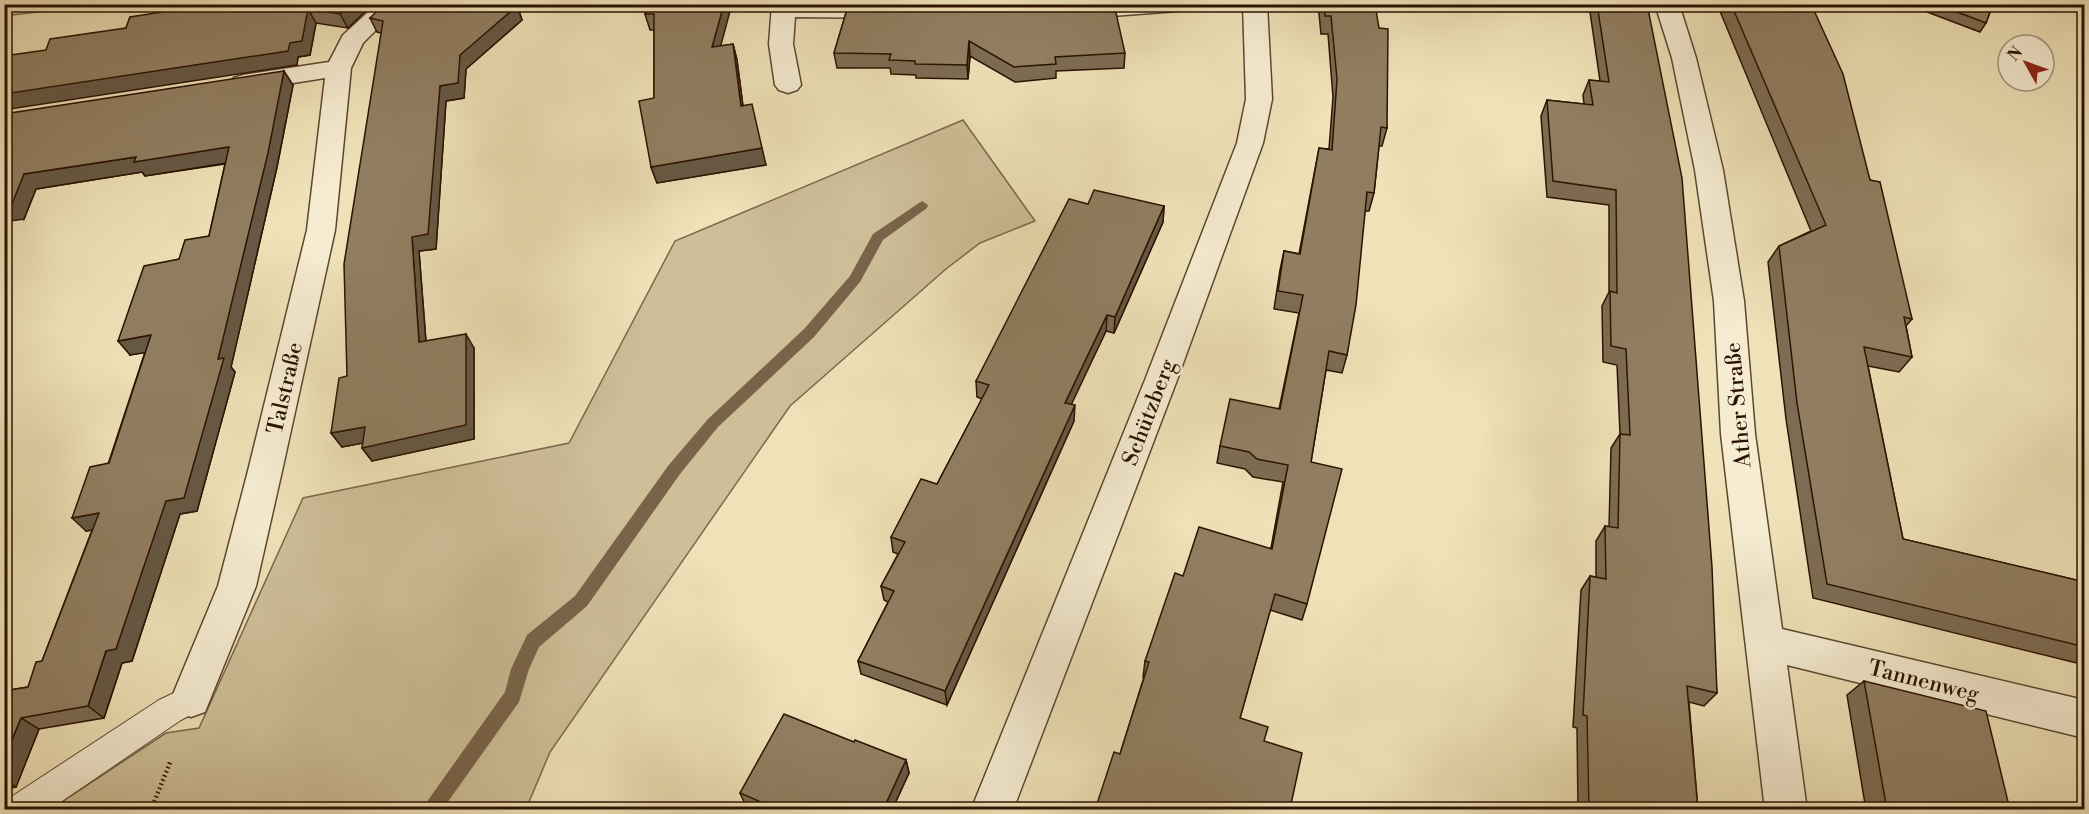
<svg xmlns="http://www.w3.org/2000/svg" width="2089" height="814" viewBox="0 0 2089 814" font-family="'Libre Bodoni',serif">
<rect width="100%" height="100%" fill="#efe2b8"/>
<filter id="stains"><feTurbulence type="fractalNoise" baseFrequency=".00333" numOctaves="4"/><feColorMatrix values="0 0 0 0 .2 0 0 0 0 .09 0 0 0 0 .02 0 0 0 .5 -.17"/></filter>
<radialGradient id="worn" r=".72"><stop offset=".6" stop-color="#630" stop-opacity="0"/><stop offset="1" stop-color="#630" stop-opacity=".3"/></radialGradient>
<g fill="#cebf99" stroke="#7d684e" stroke-width="1.5">
<path d="M 5,4 L 93,4 L 93,5 L 5,16 Z"/>
<path d="M 963,120 L 1035,221 L 980,243 L 946,269 L 790,406 L 550,752 L 526,809 L 51,809 L 166,733 L 199,728 L 303,498 L 569,443 L 675,241 Z"/>
</g>
<g fill="none" stroke-linecap="round" stroke-linejoin="round">
<path fill="#79644a" fill-rule="evenodd" d="M 922,201 L 928,205 L 927,208 L 883,240 L 860,282 L 814,337 L 718,427 L 680,474 L 587,606 L 539,647 L 529,669 L 519,702 L 442,810 L 421,810 L 505,692 L 511,669 L 527,635 L 575,596 L 668,466 L 708,419 L 804,329 L 850,276 L 873,234 Z"/>
<g stroke="#5d4630" stroke-width="2">
<path id="lane" d="M 191,685 L 202,689 L 206,699 L 202,709 L 181,720 L 49,810 L 4,810 L 8,799 L 159,700 Z"/>
</g>
<g stroke="#5d4630" stroke-width="3">
<g id="street">
<path d="M 377,4 L 402,4 L 363,43 L 351,68 L 335,230 L 282,471 L 256,586 L 205,712 L 191,717 L 177,712 L 171,699 L 218,586 L 248,471 L 307,230 L 325,78 L 243,91 L 234,88 L 230,83 L 234,78 L 243,75 L 329,62 L 343,35 Z"/>
<path d="M 772,4 L 893,4 L 899,6 L 903,11 L 899,16 L 891,18 L 795,17 L 793,44 L 801,85 L 797,90 L 788,93 L 779,90 L 775,85 L 769,44 Z"/>
<path d="M 1189,4 L 1186,9 L 1178,11 L 1072,19 L 1064,17 L 1060,12 L 1064,7 L 1077,4 Z"/>
<path d="M 1243,4 L 1267,4 L 1272,99 L 1263,143 L 1177,380 L 1013,810 L 971,810 L 1145,380 L 1237,143 L 1246,99 Z"/>
<path d="M 1655,4 L 1679,4 L 1696,58 L 1723,170 L 1744,301 L 1755,434 L 1782,629 L 2084,700 L 2084,738 L 1787,665 L 1807,810 L 1765,810 L 1721,434 L 1714,301 L 1695,170 L 1672,58 Z"/>
</g>
</g>
<path stroke="#2c1202" stroke-width="4.5" stroke-dasharray="1.5 3" stroke-linecap="butt" d="M 151,810 L 171,760"/>
<use href="#lane" fill="#f5ecd1" fill-rule="evenodd"/>
<use href="#street" fill="#f5ecd1" fill-rule="evenodd"/>
</g>
<g fill="#7d6c53" stroke="#2c1202" stroke-width="1.5">
<path d="M 373,4 L 348,28 L 316,23 L 310,55 L 298,57 L 297,65 L 46,50 L 126,28 L 130,17 Z"/>
<path d="M 648,4 L 721,46 L 733,44 L 737,60 L 743,106 L 766,165 L 657,183 L 651,167 L 654,98 L 654,30 L 650,30 L 645,14 Z"/>
<path d="M 1318,4 L 1375,4 L 1387,128 L 1382,146 L 1379,146 L 1374,193 L 1369,211 L 1365,211 L 1347,355 L 1342,373 L 1326,370 L 1311,462 L 1307,604 L 1302,620 L 1270,610 L 1240,718 L 1264,741 L 1290,809 L 1095,810 L 1120,754 L 1144,677 L 1143,677 L 1145,661 L 1183,576 L 1271,548 L 1283,482 L 1253,477 L 1245,469 L 1217,463 L 1220,446 L 1279,409 L 1299,313 L 1274,309 L 1280,270 L 1284,251 L 1299,254 L 1319,148 L 1329,149 L 1333,97 L 1328,34 L 1321,34 Z"/>
<path d="M 1523,4 L 1647,4 L 1717,693 L 1704,706 L 1689,702 L 1698,810 L 1578,810 L 1577,728 L 1573,727 L 1581,590 L 1590,576 L 1596,577 L 1596,541 L 1605,526 L 1609,527 L 1611,448 L 1620,434 L 1617,365 L 1603,362 L 1602,306 L 1609,292 L 1609,205 L 1547,197 L 1541,116 L 1547,100 L 1584,104 L 1583,95 L 1589,80 L 1600,81 L 1590,12 Z"/>
<path d="M 1717,4 L 1811,4 L 1870,180 L 1912,319 L 1906,326 L 1912,357 L 1899,372 L 1868,366 L 1903,539 L 2085,582 L 2085,665 L 1813,598 L 1786,419 L 1768,262 L 1779,246 L 1811,231 Z"/>
<path d="M 1906,4 L 1993,4 L 1986,23 L 1980,32 Z"/>
<path d="M 848,6 L 1125,53 L 1124,68 L 1056,71 L 1056,78 L 1015,82 L 970,56 L 968,79 L 916,78 L 916,75 L 891,74 L 890,68 L 837,68 L 834,53 Z"/>
<path d="M 519,11 L 522,20 L 466,69 L 464,98 L 446,101 L 436,249 L 419,251 L 426,341 L 474,348 L 474,439 L 372,461 L 362,448 L 363,443 L 342,447 L 331,433 L 347,376 L 381,33 L 377,32 L 370,18 Z"/>
<path d="M 293,85 L 277,167 L 231,367 L 235,372 L 197,511 L 180,514 L 132,661 L 122,663 L 104,718 L 39,729 L 16,787 L 4,789 L 4,691 L 28,687 L 42,661 L 92,530 L 86,531 L 145,352 L 130,355 L 179,259 L 209,236 L 225,164 L 145,176 L 142,172 L 36,189 L 24,219 L 4,114 Z"/>
<path d="M 1088,204 L 1164,206 L 1163,222 L 1114,333 L 1106,331 L 1071,404 L 1074,421 L 947,705 L 861,674 L 858,661 L 888,602 L 884,600 L 881,586 L 898,554 L 893,552 L 891,537 L 937,484 L 982,399 L 977,397 L 976,381 Z"/>
<path d="M 1864,681 L 2010,810 L 1866,810 L 1847,695 Z"/>
<path d="M 854,742 L 906,760 L 909,773 L 892,810 L 754,810 L 746,806 L 740,793 Z"/>
</g>
<g fill="#665844" stroke="#2c1202" stroke-width="1.5">
<path d="M 351,4 L 373,4 L 348,28 L 340,14 Z"/>
<path d="M 506,4 L 526,4 L 519,11 L 522,20 L 466,69 L 464,98 L 446,101 L 436,249 L 419,251 L 427,356 L 419,342 L 412,237 L 440,86 L 460,55 Z"/>
<path d="M 724,4 L 732,4 L 716,63 L 712,47 Z"/>
<path d="M 308,9 L 316,23 L 310,55 L 298,57 L 297,65 L 4,110 L 4,94 L 290,43 Z"/>
<path d="M 969,41 L 970,56 L 968,79 L 967,65 Z"/>
<path d="M 733,44 L 737,60 L 745,122 L 741,106 Z"/>
<path d="M 284,71 L 293,85 L 277,167 L 231,367 L 235,372 L 197,511 L 180,514 L 132,661 L 122,663 L 104,718 L 88,706 L 106,651 L 166,501 L 218,359 Z"/>
<path d="M 229,147 L 239,161 L 145,176 L 142,172 L 36,189 L 24,219 L 4,222 L 4,205 L 24,174 L 136,157 Z"/>
<path d="M 762,148 L 766,165 L 657,183 L 651,167 Z"/>
<path d="M 1164,206 L 1163,222 L 1114,333 L 1115,317 Z"/>
<path d="M 1107,315 L 1106,331 L 1065,418 L 1065,403 Z"/>
<path d="M 466,334 L 474,348 L 474,439 L 372,461 L 362,448 Z"/>
<path d="M 151,335 L 163,350 L 130,355 L 118,341 Z"/>
<path d="M 1075,405 L 1074,421 L 947,705 L 945,691 Z"/>
<path d="M 365,427 L 374,441 L 342,447 L 331,433 Z"/>
<path d="M 99,513 L 113,526 L 86,531 L 72,518 Z"/>
<path d="M 21,718 L 39,729 L 16,787 L 4,780 L 4,759 Z"/>
<path d="M 906,760 L 909,773 L 892,810 L 883,810 Z"/>
<path d="M 1271,802 L 1268,810 L 1261,810 Z"/>
</g>
<g fill="#917e61" stroke="#2c1202" stroke-width="1.5">
<path d="M 214,4 L 351,4 L 340,14 L 308,9 L 302,41 L 290,43 L 288,51 L 4,94 L 4,56 L 46,50 L 50,39 L 126,28 L 130,17 Z"/>
<path d="M 384,4 L 506,4 L 517,6 L 460,55 L 458,83 L 440,86 L 428,234 L 412,237 L 419,342 L 466,334 L 466,425 L 362,448 L 365,427 L 331,433 L 339,378 L 347,376 L 344,264 L 383,21 L 370,18 Z"/>
<path d="M 648,4 L 724,4 L 712,47 L 733,44 L 741,106 L 752,104 L 762,148 L 651,167 L 639,101 L 654,98 L 654,14 L 645,14 Z"/>
<path d="M 1105,4 L 1114,4 L 1125,53 L 1055,57 L 1056,64 L 1014,67 L 969,41 L 967,65 L 915,64 L 915,61 L 889,60 L 891,54 L 834,53 L 848,6 L 1045,9 Z"/>
<path d="M 1324,4 L 1375,4 L 1379,28 L 1388,29 L 1387,128 L 1381,127 L 1374,193 L 1367,192 L 1356,305 L 1347,355 L 1329,351 L 1311,462 L 1342,469 L 1307,604 L 1275,594 L 1240,718 L 1268,727 L 1264,741 L 1302,753 L 1290,809 L 1271,802 L 1261,810 L 1095,810 L 1114,752 L 1120,754 L 1149,662 L 1145,661 L 1175,573 L 1183,576 L 1199,527 L 1272,549 L 1288,465 L 1257,459 L 1249,452 L 1220,446 L 1230,399 L 1280,409 L 1303,295 L 1278,291 L 1284,251 L 1300,254 L 1319,148 L 1332,150 L 1337,79 L 1331,16 L 1325,16 Z"/>
<path d="M 1597,4 L 1647,4 L 1682,178 L 1712,567 L 1717,693 L 1687,686 L 1698,810 L 1589,810 L 1587,716 L 1583,715 L 1590,576 L 1606,579 L 1605,526 L 1618,528 L 1620,434 L 1630,435 L 1626,349 L 1611,346 L 1610,291 L 1617,293 L 1616,190 L 1553,181 L 1547,100 L 1593,105 L 1589,80 L 1609,82 Z"/>
<path d="M 1731,4 L 1811,4 L 1843,74 L 1870,180 L 1880,182 L 1912,319 L 1904,317 L 1912,357 L 1864,347 L 1903,539 L 2085,582 L 2085,647 L 1827,584 L 1797,403 L 1779,246 L 1826,225 Z"/>
<path d="M 1936,4 L 1993,4 L 1986,23 Z"/>
<path d="M 284,71 L 268,153 L 218,359 L 224,358 L 184,498 L 166,501 L 116,649 L 106,651 L 88,706 L 21,718 L 4,759 L 4,691 L 28,687 L 36,662 L 42,661 L 99,513 L 72,518 L 90,467 L 109,463 L 151,335 L 118,341 L 144,266 L 179,259 L 185,240 L 209,236 L 229,147 L 134,162 L 136,157 L 24,174 L 12,204 L 4,205 L 4,114 Z"/>
<path d="M 1094,190 L 1164,206 L 1115,317 L 1107,315 L 1065,403 L 1075,405 L 945,691 L 858,661 L 894,591 L 881,586 L 905,542 L 891,537 L 921,479 L 937,484 L 989,385 L 976,381 L 1069,199 L 1088,204 Z"/>
<path d="M 1864,681 L 1986,711 L 2010,810 L 1887,810 Z"/>
<path d="M 784,714 L 854,742 L 855,740 L 906,760 L 883,810 L 756,810 L 761,802 L 740,793 Z"/>
</g>
<g text-anchor="middle" stroke-width="5" stroke-linejoin="round" paint-order="stroke">
<g font-size="22" fill="#2c1202" stroke="#f5ecd1">
<text transform="translate(284 388) rotate(-77)" y="8">Talstraße</text>
<text transform="translate(1737 405) rotate(-95)" y="8">Ather Straße</text>
<text transform="translate(1148 412) rotate(-69)" y="8">Schützberg</text>
<text transform="translate(1924 680) rotate(14)" y="8">Tannenweg</text>
</g>
</g>
<rect width="2089" height="814" fill="none" stroke="#efe2b8" stroke-width="24"/>
<rect x="6" y="6" width="2077" height="802" fill="none" stroke="#2c1202" stroke-width="3"/>
<rect x="12" y="12" width="2065" height="790" fill="none" stroke="#2c1202" stroke-width="1.5"/>
<g transform="translate(2026 63) rotate(310)"><circle r="28" fill="#f5ecd1" stroke="#a5957e" stroke-width="1.5"/>
<path d="M0-4.5L10 22L0 15L-10 22Z" fill="#8f2418"/>
<text y="-9" font-size="16" font-weight="bold" text-anchor="middle" fill="#2c1202">N</text>
</g>
<rect width="100%" height="100%" filter="url(#stains)"/>
<rect width="100%" height="100%" fill="url(#worn)"/>
</svg>
